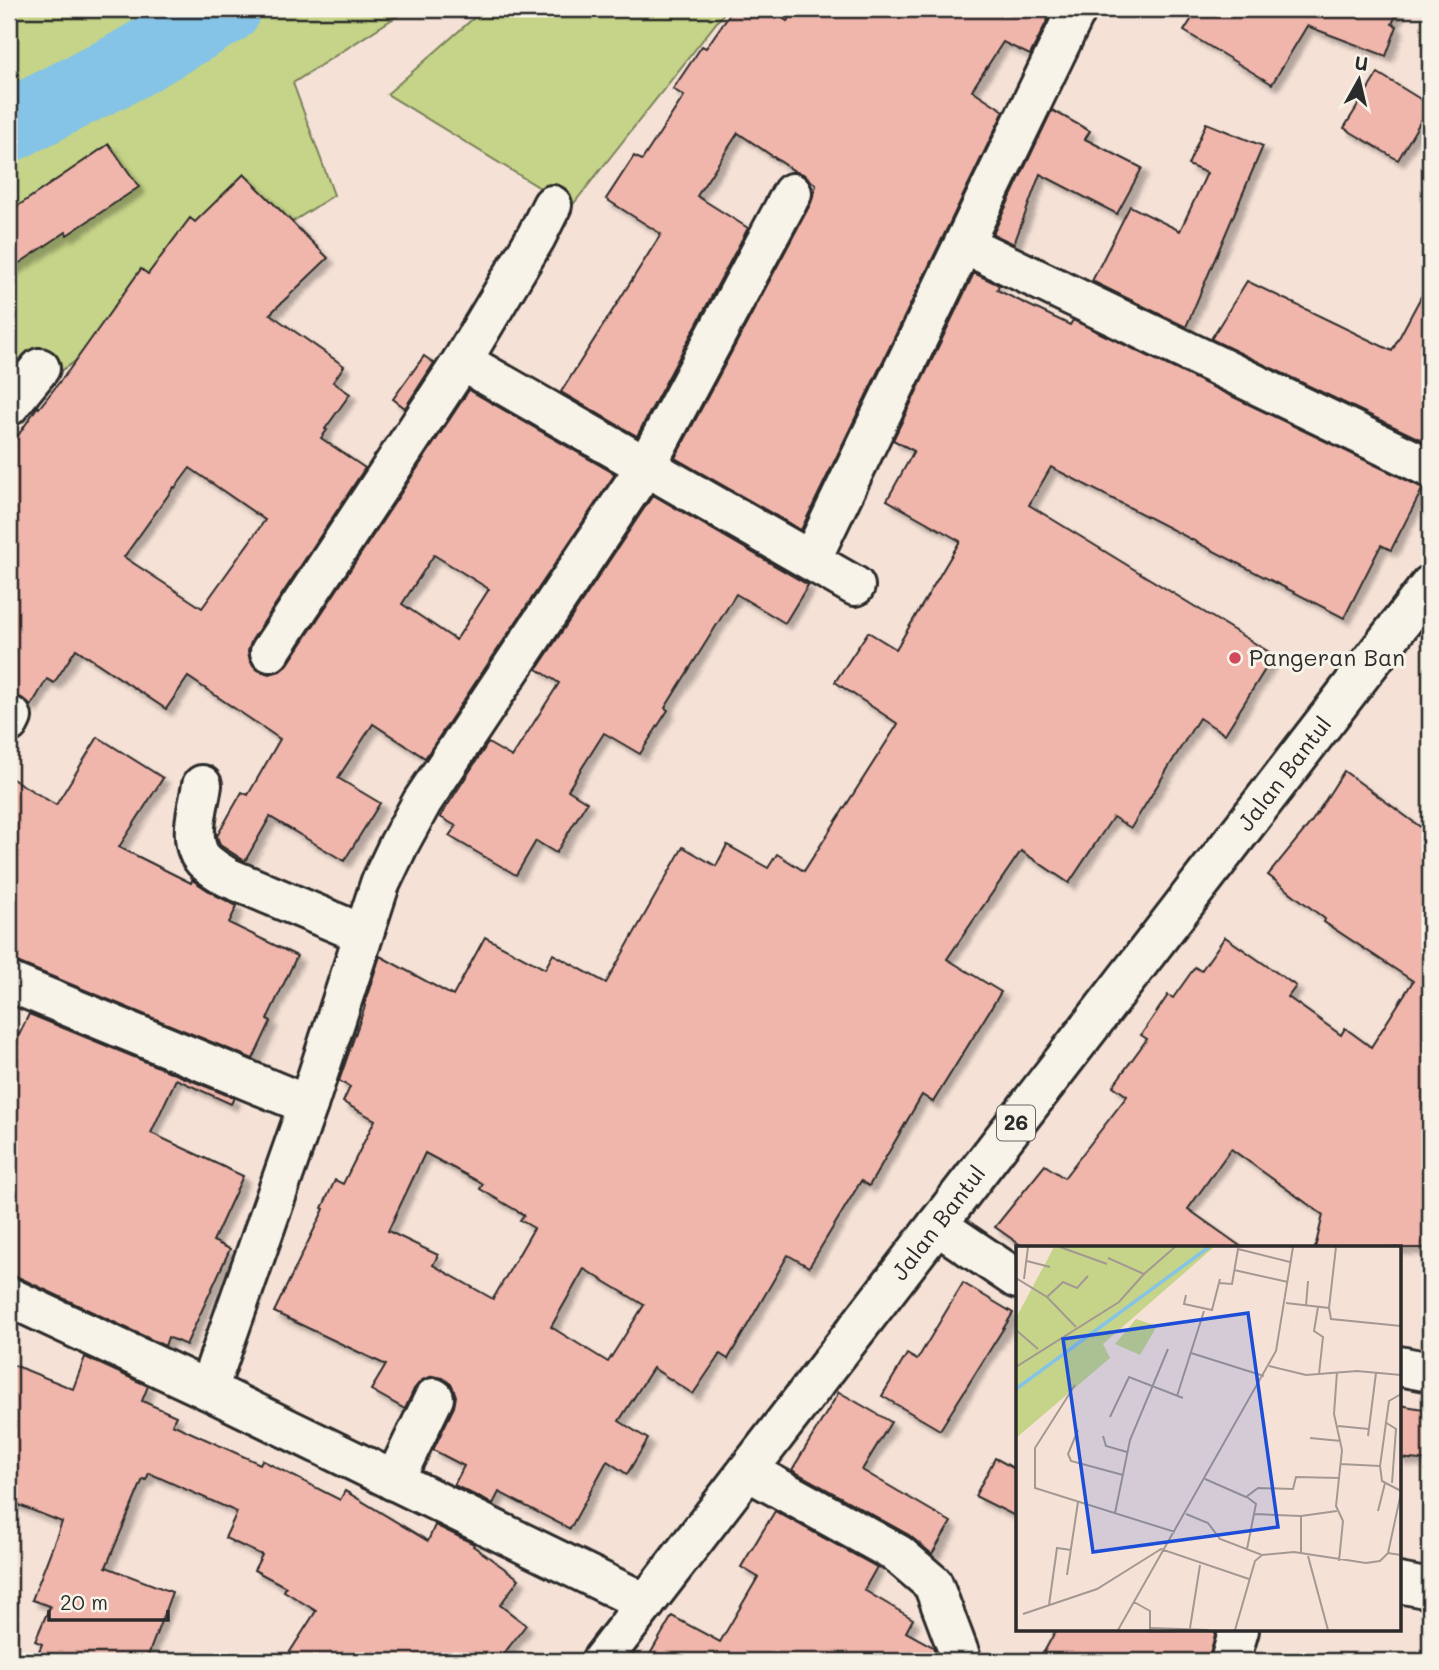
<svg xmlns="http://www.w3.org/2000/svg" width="1439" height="1670" viewBox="0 0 1439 1670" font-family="Mali,sans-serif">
<defs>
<filter id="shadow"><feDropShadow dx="6" dy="6" stdDeviation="2" flood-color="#0004"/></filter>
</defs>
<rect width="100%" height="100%" fill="#f5e1d6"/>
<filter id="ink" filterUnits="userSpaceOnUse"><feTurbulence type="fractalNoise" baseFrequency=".0143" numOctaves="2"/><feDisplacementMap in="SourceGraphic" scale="14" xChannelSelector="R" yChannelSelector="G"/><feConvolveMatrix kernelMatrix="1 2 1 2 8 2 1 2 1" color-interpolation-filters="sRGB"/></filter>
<g filter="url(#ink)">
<g fill="#c5d488" stroke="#78805a" stroke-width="2">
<path d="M 9,9 L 408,9 L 293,83 L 334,195 L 9,404 Z"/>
<path d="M 484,9 L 727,9 L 571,207 L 387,94 Z"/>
</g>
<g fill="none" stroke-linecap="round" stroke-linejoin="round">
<path stroke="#85c4e6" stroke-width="72" d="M 9,126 L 125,67 L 225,9"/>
</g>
<g fill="#f1b6ab" stroke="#2b2b2b" stroke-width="2" fill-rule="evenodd" filter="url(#shadow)">
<path d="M 733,9 L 769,9 L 787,21 L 795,9 L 1053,9 L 1030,55 L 1003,42 L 972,90 L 1004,111 L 801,530 L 675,458 L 811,203 L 816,185 L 803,174 L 796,172 L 738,133 L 697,196 L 748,228 L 637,436 L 561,392 L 661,234 L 606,199 L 634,156 L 642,160 L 684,96 L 673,89 L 702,46 L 706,48 Z"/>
<path d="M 1198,9 L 1399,9 L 1392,24 L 1397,26 L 1386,56 L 1307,26 L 1272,84 L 1184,31 Z"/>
<path d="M 1378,73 L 1430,105 L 1398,160 L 1344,128 Z"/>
<path d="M 1052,110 L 1090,131 L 1085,139 L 1142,168 L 1117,214 L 1040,174 L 1014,244 L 993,234 Z"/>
<path d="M 1206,123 L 1263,146 L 1186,327 L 1092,281 L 1130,206 L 1180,231 L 1207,173 L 1188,165 Z"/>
<path d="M 109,144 L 139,187 L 67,235 L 66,232 L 9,270 L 9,212 Z"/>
<path d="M 244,174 L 328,258 L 270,314 L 344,366 L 333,382 L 350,394 L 325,429 L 327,430 L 321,438 L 365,468 L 252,640 L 248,651 L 250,661 L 257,670 L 269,674 L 280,671 L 288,664 L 469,390 L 615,474 L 425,758 L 373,724 L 338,778 L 380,803 L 344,861 L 270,817 L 245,861 L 220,845 L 217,836 L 242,792 L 248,795 L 280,739 L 188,677 L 166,709 L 76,649 L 54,683 L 47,679 L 31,706 L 22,698 L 9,693 L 9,449 L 38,406 L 39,408 L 69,370 L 141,269 L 148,274 L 190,218 L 195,222 ZM 190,468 L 265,520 L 202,608 L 124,557 L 174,487 L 175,488 ZM 434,555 L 489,589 L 456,640 L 402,604 Z"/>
<path d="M 974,273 L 999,285 L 997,290 L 1070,325 L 1073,320 L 1423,488 L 1391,550 L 1381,545 L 1344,618 L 1051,467 L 1029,505 L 1274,655 L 1225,734 L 1199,718 L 1131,828 L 1113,817 L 1069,883 L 1021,851 L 947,959 L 1001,992 L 933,1102 L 922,1095 L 869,1186 L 861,1181 L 809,1267 L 788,1255 L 728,1359 L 720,1354 L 693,1394 L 653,1368 L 619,1421 L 648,1439 L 627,1474 L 607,1461 L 570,1529 L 499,1492 L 493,1504 L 454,1485 L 464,1466 L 433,1450 L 454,1407 L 456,1396 L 452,1385 L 443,1378 L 433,1376 L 422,1380 L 414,1389 L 405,1409 L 371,1390 L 386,1365 L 274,1312 L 324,1209 L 322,1208 L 335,1180 L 343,1184 L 375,1120 L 343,1102 L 350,1087 L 339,1081 L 365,1006 L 364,1005 L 380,956 L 453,996 L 485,937 L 545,969 L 553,954 L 606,983 L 683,847 L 716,866 L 727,845 L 768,868 L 777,854 L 804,871 L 898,724 L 835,682 L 868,632 L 896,649 L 960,541 L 887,500 L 914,451 L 893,440 ZM 425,1153 L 483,1184 L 480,1189 L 524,1215 L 520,1220 L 534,1228 L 493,1299 L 433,1265 L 438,1255 L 388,1231 ZM 584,1269 L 644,1305 L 608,1362 L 551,1327 Z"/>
<path d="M 1430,280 L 1430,444 L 1211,339 L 1247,281 L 1392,351 Z"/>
<path d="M 424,356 L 434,363 L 405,408 L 393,399 Z"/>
<path d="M 653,495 L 808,585 L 785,623 L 736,594 L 665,708 L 668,710 L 640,754 L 604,733 L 568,790 L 587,802 L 556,853 L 536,841 L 516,875 L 449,836 L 456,826 L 440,817 L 488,743 L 512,757 L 559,683 L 537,669 Z"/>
<path d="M 98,737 L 163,778 L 119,847 L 191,883 L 192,880 L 215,895 L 237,906 L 229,923 L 297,956 L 267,1019 L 271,1021 L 253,1059 L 17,962 L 9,961 L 9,777 L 56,805 Z"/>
<path d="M 1344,771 L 1430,834 L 1430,1248 L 1315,1248 L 1323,1215 L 1231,1149 L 1188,1209 L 1243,1248 L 1025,1248 L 995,1227 L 1045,1165 L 1064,1178 L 1127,1096 L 1113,1086 L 1147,1039 L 1141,1035 L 1168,995 L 1173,998 L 1195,967 L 1201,971 L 1225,937 L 1296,986 L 1288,997 L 1341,1035 L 1345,1028 L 1371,1047 L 1413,981 L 1324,922 L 1325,919 L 1268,875 L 1312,821 Z"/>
<path d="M 29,1014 L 234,1098 L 231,1104 L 176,1079 L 151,1133 L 243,1176 L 213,1241 L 230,1249 L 186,1345 L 168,1337 L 165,1346 L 18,1277 L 9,1275 L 9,1056 Z"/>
<path d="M 963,1283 L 1013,1313 L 940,1430 L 882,1396 L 907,1354 L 917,1360 Z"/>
<path d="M 85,1357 L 148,1386 L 142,1401 L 176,1416 L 172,1424 L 260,1464 L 262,1460 L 340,1500 L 345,1491 L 428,1541 L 435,1525 L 474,1544 L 473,1546 L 519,1579 L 500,1605 L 526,1625 L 498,1661 L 284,1661 L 316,1611 L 284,1591 L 286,1587 L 254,1570 L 262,1555 L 225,1538 L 237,1512 L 149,1473 L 146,1480 L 143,1479 L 106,1567 L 172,1592 L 146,1661 L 35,1661 L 42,1644 L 35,1641 L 50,1606 L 32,1600 L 62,1522 L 9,1501 L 9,1363 L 73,1389 Z"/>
<path d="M 839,1392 L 891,1422 L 862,1470 L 951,1522 L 932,1554 L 909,1535 L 792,1470 Z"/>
<path d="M 1399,1405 L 1430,1410 L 1430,1461 L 1399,1458 Z"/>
<path d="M 995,1458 L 1017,1470 L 1017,1517 L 975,1496 Z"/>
<path d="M 775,1511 L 877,1567 L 864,1590 L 913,1619 L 906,1632 L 933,1647 L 939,1661 L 646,1661 L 672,1616 L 720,1642 L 758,1577 L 741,1567 Z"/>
<path d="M 1056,1630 L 1216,1630 L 1209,1661 L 1039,1661 Z"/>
</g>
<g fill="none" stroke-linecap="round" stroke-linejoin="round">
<g stroke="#2b2b2b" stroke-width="44">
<g id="minor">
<path d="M 964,244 L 1430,468"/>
<path d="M 462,361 L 855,586"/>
<path d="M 9,406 L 40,368"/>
<path d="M 811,560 L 1077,9"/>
<path d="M 270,652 L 462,361 L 536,237 L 552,205"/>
<path d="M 9,723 L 12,717"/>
<path d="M 202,785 C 199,804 190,832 198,851 C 202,863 217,870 227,877 L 363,934"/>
<path d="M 9,982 L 308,1105"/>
<path d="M 937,1225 L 1017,1279"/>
<path d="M 9,1297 L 208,1390 L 646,1603"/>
<path d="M 1399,1366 L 1430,1372"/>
<path d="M 208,1390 L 308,1105 L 380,884 L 399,844 L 422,802 L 646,466 L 792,193"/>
<path d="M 748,1471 L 898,1554 L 933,1584 L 962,1661"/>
<path d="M 394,1481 L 434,1398"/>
<path d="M 1399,1583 L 1430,1589"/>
<path d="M 1230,1661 L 1239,1630"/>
</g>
</g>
<g stroke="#2b2b2b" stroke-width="44">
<g id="major">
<path id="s1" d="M 601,1661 L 1430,585"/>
</g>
</g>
<use href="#minor" stroke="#f7f3e8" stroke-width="38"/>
<use href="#major" stroke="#f7f3e8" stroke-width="38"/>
</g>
</g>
<circle fill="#d1495b" stroke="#f7f3e8" stroke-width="2.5" cx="1235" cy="658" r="7"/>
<g text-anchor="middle" stroke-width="6" stroke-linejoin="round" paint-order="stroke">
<rect fill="#f7f3e8" stroke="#686764" stroke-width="2" x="997" y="1105.5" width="38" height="35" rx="5"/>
<g font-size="21" font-weight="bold" fill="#2b2b2b">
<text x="1016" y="1130">26</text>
</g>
<g font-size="23" fill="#2b2b2b" stroke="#f7f3e8" text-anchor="start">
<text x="1249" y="666">Pangeran Ban</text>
</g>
<g font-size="23" fill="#2b2b2b" stroke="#f7f3e8">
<text dy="8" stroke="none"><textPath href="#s1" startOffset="1120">Jalan Bantul</textPath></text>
<text dy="8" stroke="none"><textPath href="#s1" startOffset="553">Jalan Bantul</textPath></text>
</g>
</g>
<g transform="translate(1016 1246)">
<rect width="385" height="385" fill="#f5e1d6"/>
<path d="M 38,1 L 198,1 L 87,98 L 94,112 L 0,192 L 0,72 ZM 120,73 L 141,80 L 124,109 L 99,98 Z" fill="#c5d488"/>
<path fill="none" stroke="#85c4e6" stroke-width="3.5" d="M 0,143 L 193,1"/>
<path fill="none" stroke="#a49892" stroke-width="2" d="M 44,1 L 91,18M 11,15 L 34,21M 218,24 L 272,36M 128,28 L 159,1M 0,32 L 31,51 L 60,81M 8,33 L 12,1M 203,37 L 216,38 L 222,3 L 274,16M 170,49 L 168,58 L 196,64 L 204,33M 31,51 L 47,36 L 61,42 L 72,30M 270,57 L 313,62 L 315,73 L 385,80M 290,60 L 292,35M 302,61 L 298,85 L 307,91 L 303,128M 313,62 L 320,1M 0,84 L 22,103M 175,107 L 248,130M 253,120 L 290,129 L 341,125 L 385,129M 0,121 L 103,56 L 128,28 L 92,12M 321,126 L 318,168 L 326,204 L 320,260 L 327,275 L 323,315M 59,139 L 19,202 L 19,242 L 159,286M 385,148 L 373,155 L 364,220 L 366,235 L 385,245M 161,150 L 188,65M 94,171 L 113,131 L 167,152M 369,176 L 380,183 L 376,237M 322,180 L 353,183M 62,184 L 52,208 L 55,215 L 107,229M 87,190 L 90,200 L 111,206M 352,190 L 360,127M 294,192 L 325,195M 324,218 L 364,220M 189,233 L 230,251 L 242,242 L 277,243 L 280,231 L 324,232M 362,265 L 369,237M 99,267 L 114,194 L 152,103M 170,268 L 192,277 L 204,293 L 246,309 L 278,306 L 350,317 L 364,315 L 372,307 L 385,309M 238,268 L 285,270 L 321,265M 231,303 L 240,258 L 231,251M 372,307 L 385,247M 285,308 L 285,270M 292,310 L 312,384M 51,329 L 62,256M 118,356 L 134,365 L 134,384M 33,359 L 41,302 L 55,304M 7,368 L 81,343 L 145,303 L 233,333M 135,382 L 193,384M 174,382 L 184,319M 102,384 L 260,105 L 277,1M 219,384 L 239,315 L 246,309"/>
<path fill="#1d4ed8" fill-opacity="0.15" stroke="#1d4ed8" stroke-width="3.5" d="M 232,67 L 262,281 L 77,306 L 47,93 Z"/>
<rect width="385" height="385" fill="none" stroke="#2b2b2b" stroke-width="3.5"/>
</g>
<rect width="1439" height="1670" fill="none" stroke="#f7f3e8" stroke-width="35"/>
<rect x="18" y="18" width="1404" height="1635" fill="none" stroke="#2b2b2b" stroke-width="2.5" filter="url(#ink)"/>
<g transform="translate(1359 80) rotate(8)" stroke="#f7f3e8" stroke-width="5" paint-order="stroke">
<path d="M0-5L12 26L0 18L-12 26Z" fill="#2b2b2b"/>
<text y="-10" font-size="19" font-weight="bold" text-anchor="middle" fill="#2b2b2b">U</text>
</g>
<path d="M49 1610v10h119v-10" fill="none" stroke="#2b2b2b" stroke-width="3.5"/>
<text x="60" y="1610" font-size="21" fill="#2b2b2b" stroke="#f7f3e8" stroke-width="5" paint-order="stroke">20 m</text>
</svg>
